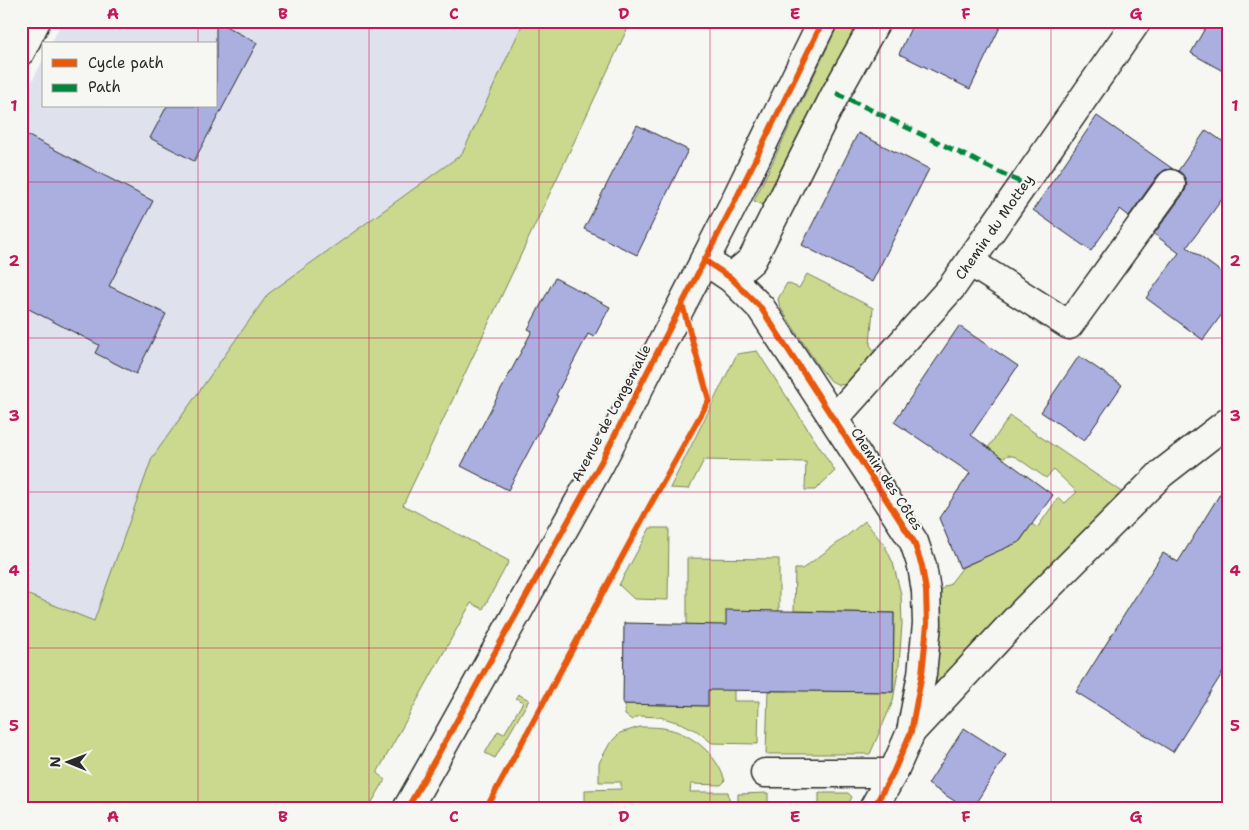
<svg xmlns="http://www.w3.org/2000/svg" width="1249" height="830" viewBox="0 0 1249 830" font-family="'Shantell Sans',sans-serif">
<rect width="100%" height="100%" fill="#f6f6f2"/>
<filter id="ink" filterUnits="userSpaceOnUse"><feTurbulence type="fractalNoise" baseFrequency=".02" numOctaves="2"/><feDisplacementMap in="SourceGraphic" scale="10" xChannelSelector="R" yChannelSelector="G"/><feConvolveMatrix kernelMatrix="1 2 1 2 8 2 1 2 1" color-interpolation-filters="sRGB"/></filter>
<g filter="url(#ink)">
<path fill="#dfe1ed" d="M 62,21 L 524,21 L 462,154 L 268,295 L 94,622 L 21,592 L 21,103 L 44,58 L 44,106 L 216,106 L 216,44 L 51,44 Z"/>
<g fill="#cad98d" stroke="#7a825c">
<path d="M 524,21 L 631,21 L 403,505 L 509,561 L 483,609 L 471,603 L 377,773 L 385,780 L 368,809 L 21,809 L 21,592 L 94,621 L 152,458 L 268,294 L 462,154 Z"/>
<path d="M 840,21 L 860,21 L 796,142 L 764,205 L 754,201 Z"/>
<path d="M 807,274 L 873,308 L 870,345 L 877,355 L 854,383 L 839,385 L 831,381 L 819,367 L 780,307 L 778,299 L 787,283 L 799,288 Z"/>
<path d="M 757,351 L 835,471 L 815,490 L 805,490 L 806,462 L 704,460 L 689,489 L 670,488 L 737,354 Z"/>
<path d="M 1010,416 L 1123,493 L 983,635 L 986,639 L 939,687 L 934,678 L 939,593 L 945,586 L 949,585 L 963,567 L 989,555 L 1000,546 L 976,514 L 1019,543 L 1032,524 L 1037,528 L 1058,498 L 1065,503 L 1077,492 L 1054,470 L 1046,478 L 1016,457 L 1008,455 L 1005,457 L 971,503 L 957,493 Z"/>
<path d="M 865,521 L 885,546 L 893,563 L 901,594 L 902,624 L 899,665 L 893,701 L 870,754 L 766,754 L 768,691 L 788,691 L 788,679 L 810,691 L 893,692 L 894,613 L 794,611 L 795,569 L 802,569 L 842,540 Z"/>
<path d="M 650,528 L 669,528 L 668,600 L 634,599 L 619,585 Z"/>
<path d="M 687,558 L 779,559 L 779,611 L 726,641 L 687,624 Z"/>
<path d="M 708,679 L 734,690 L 734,701 L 759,701 L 758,744 L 712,743 L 697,731 L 683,724 L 660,717 L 639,716 L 632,720 L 625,715 L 625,704 L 707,706 Z"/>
<path d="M 518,694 L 529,700 L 495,758 L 485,753 L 498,731 L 504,734 L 523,702 L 516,698 Z"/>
<path d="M 640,727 C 647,727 656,727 663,728 C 691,732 717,754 725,781 L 721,785 L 691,784 L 690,792 L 728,792 L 731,809 L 585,809 L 585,790 L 621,789 L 621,782 L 599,782 L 599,763 L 610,743 L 620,733 Z"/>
<path d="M 768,793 L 768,809 L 738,809 L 738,794 Z"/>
<path d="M 819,793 L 848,793 L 852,797 L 846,809 L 819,809 Z"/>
</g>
<g fill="#aaafe0" stroke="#2b2b2b">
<path d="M 216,21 L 257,43 L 194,161 L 150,138 L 167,106 L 216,106 Z"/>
<path d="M 914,21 L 1003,21 L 970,89 L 899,54 Z"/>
<path d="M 1209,21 L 1228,21 L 1228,74 L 1191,53 Z"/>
<path d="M 1097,116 L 1173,169 L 1165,170 L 1158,175 L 1129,216 L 1120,209 L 1091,251 L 1033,210 Z"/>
<path d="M 637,125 L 688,150 L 637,255 L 584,229 Z"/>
<path d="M 1206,130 L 1228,145 L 1228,191 L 1187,247 L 1228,277 L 1228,306 L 1203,340 L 1146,298 L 1179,253 L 1154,234 L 1184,193 L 1187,185 L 1185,178 L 1178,171 Z"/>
<path d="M 21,132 L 153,201 L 109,286 L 166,314 L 136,374 L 95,353 L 99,345 L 21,305 Z"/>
<path d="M 858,133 L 929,169 L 872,282 L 802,245 Z"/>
<path d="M 555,278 L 610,307 L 594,337 L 588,334 L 556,395 L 558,396 L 508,490 L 461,466 L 532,331 L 528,329 Z"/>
<path d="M 959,326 L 1018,366 L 971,435 L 1053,495 L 1019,542 L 960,568 L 939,518 L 970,473 L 894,422 Z"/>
<path d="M 1079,356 L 1122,385 L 1084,441 L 1041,412 Z"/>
<path d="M 1228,481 L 1228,664 L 1173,752 L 1076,692 L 1163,553 L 1178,562 Z"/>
<path d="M 726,610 L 894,613 L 893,692 L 708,690 L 708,706 L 623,704 L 624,623 L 726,625 Z"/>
<path d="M 964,728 L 1006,755 L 972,809 L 967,809 L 928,784 Z"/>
</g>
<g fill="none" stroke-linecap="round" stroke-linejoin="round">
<g stroke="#2b2b2b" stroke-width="31">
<g id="minor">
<path d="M 21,51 L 36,21"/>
<path d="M 704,260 L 731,278 L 761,308 L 914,542 L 922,566 L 926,591 L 927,624 L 922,674 L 911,732 L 893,773 L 873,809"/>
<path d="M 970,262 L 1069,325 L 1171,184"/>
<path d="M 731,278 L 752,260 L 836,93 L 876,21"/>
<path d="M 834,419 L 952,287 L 1137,21"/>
<path d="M 911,732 L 1023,612 L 1161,474 L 1228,422"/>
<path d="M 765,773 L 893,773"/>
<path d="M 407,809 L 445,742 L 600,464 L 733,205 L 823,21"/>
</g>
</g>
<use href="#minor" stroke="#f6f6f2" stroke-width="28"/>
<path stroke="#00873e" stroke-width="5" stroke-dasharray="10 5" stroke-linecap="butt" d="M 836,93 L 1024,184"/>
<g stroke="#f6f6f2" stroke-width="9">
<g id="cycleway">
<path d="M 704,260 L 731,278 L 761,308 L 914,542 L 922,566 L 926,591 L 927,624 L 922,674 L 911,732 L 893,773 L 873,809"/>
<path d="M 407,809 L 445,742 L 600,464 L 733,205 L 823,21"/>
<path d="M 486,809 L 648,509 L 709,400 L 682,304"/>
</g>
</g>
<use href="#cycleway" stroke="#e8590c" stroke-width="6"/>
</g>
</g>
<path fill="none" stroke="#c2185b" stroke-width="1" stroke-opacity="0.55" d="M 198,21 L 198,44M 369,21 L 369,809M 539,21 L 539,809M 710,21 L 710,809M 880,21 L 880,809M 1051,21 L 1051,809M 198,106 L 198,809M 21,182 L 1228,182M 21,338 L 1228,338M 21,492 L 1228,492M 21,648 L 1228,648"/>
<g text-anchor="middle" stroke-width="4" stroke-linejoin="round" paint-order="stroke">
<g font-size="14" fill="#2b2b2b" stroke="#f6f6f2">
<text transform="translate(994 227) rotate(-55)" y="5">Chemin du Mottey</text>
<text transform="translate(611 413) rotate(-62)" y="5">Avenue de Longemalle</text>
<text transform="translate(887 479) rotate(57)" y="5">Chemin des Côtes</text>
</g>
</g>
<rect width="1249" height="830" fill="none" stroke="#f6f6f2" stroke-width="55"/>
<rect x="42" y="42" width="175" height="65" fill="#f6f6f2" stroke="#a5a5a2"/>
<rect x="52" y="59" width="25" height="8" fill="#e8590c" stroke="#a5a5a2"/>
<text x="88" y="68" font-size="15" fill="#2b2b2b">Cycle path</text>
<rect x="52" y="84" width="25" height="8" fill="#00873e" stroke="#a5a5a2"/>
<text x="88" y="92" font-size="15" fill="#2b2b2b">Path</text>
<g transform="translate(68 762) rotate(271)" stroke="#f6f6f2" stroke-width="4" paint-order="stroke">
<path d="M0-4L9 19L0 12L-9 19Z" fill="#2b2b2b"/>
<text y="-8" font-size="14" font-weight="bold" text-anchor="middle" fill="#2b2b2b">N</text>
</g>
<rect x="28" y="28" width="1194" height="774" fill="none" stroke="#c2185b" stroke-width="2"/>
<g font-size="16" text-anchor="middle" font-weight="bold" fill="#c2185b">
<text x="113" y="19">A</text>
<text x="283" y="19">B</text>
<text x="454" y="19">C</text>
<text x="624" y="19">D</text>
<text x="795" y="19">E</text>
<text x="966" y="19">F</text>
<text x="1136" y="19">G</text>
<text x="14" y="111">1</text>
<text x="1235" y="111">1</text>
<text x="14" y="266">2</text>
<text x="1235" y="266">2</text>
<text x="14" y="421">3</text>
<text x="1235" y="421">3</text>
<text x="14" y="576">4</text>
<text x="1235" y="576">4</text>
<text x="14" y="731">5</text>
<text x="1235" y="731">5</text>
<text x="113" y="822">A</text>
<text x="283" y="822">B</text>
<text x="454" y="822">C</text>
<text x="624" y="822">D</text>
<text x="795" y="822">E</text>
<text x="966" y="822">F</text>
<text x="1136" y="822">G</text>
</g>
</svg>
